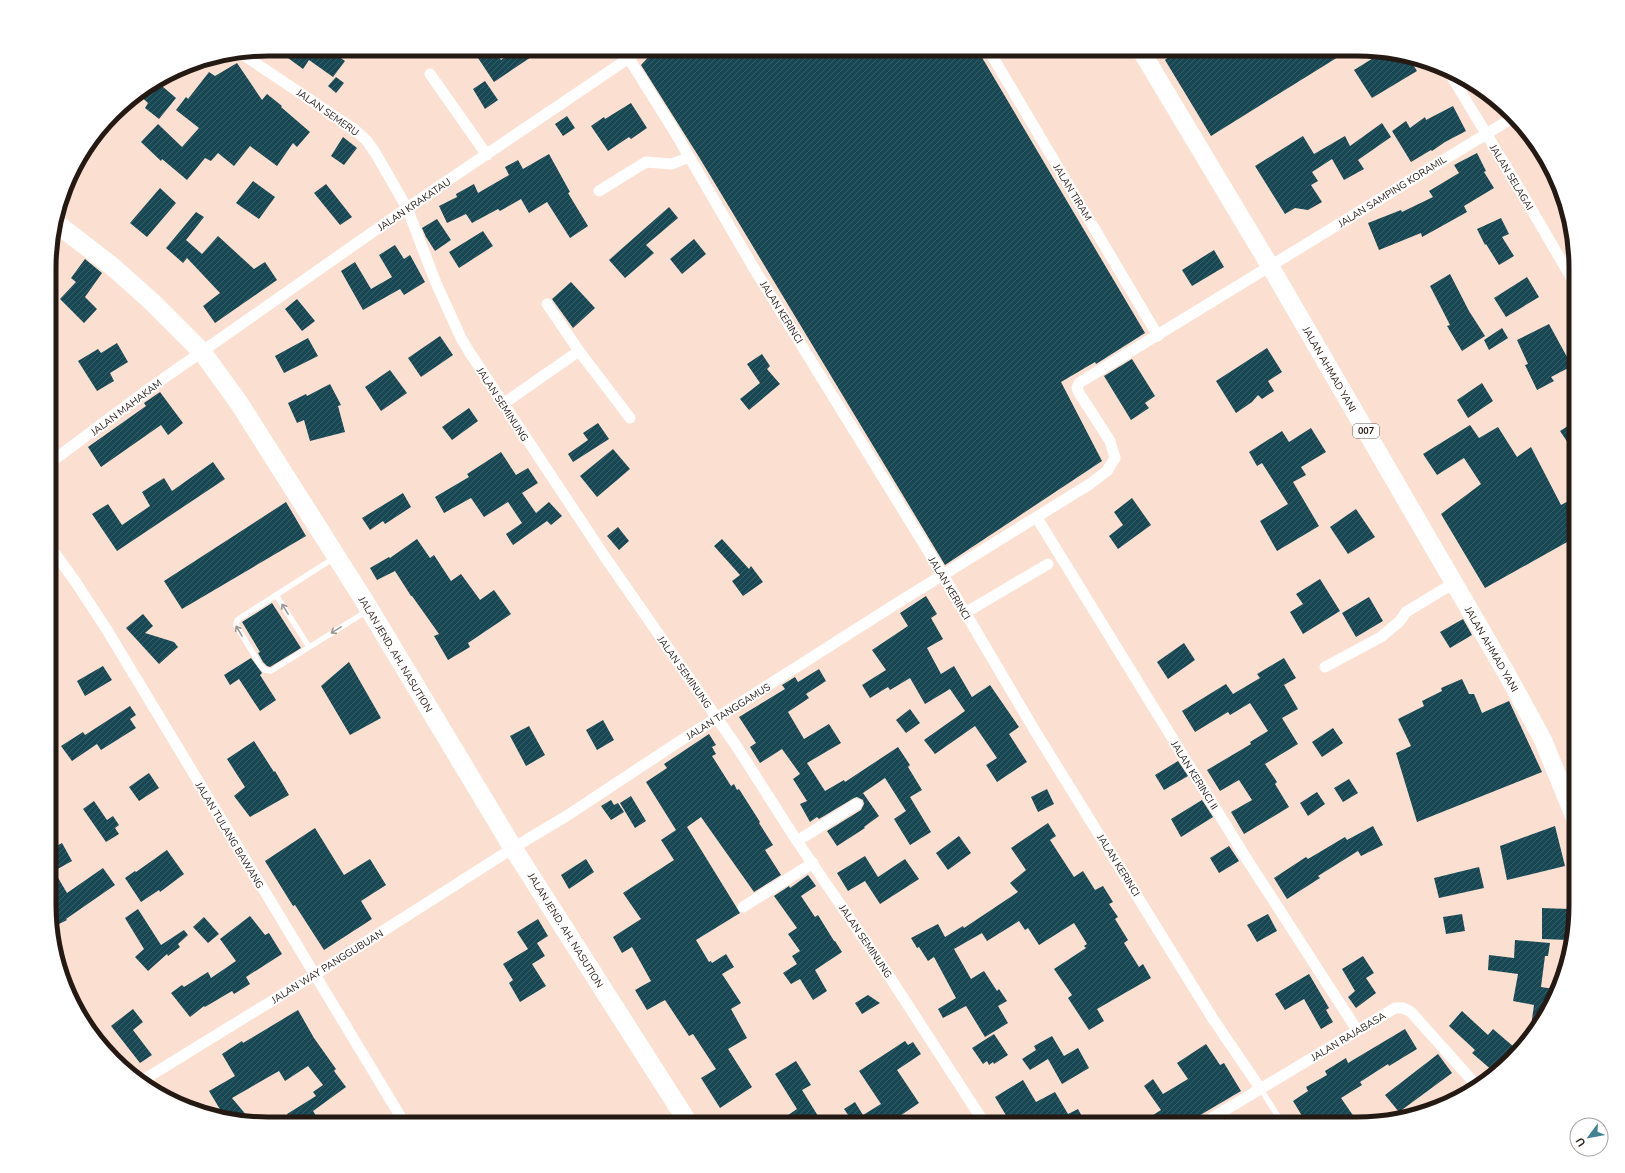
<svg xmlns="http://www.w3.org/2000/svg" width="1625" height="1173" viewBox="0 0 1625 1173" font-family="'Nunito Sans',sans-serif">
<defs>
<pattern id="building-hatch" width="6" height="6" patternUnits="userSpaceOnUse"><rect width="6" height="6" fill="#174853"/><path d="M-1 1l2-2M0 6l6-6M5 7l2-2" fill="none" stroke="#385f67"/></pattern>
</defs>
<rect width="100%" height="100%" fill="#fbe0d2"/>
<g fill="url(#building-hatch)">
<path d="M 293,49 L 328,49 L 345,61 L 333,77 L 309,60 L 303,69 L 288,58 L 294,50 Z"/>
<path d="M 472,49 L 493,49 L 501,60 L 517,49 L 543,49 L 494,82 Z"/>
<path d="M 656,49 L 977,49 L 1145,333 L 1096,364 L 1095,362 L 1061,382 L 1102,461 L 945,565 L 699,157 L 641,65 Z"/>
<path d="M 1179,49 L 1351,49 L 1211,136 L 1165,60 Z"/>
<path d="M 1383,52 L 1409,58 L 1417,71 L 1372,98 L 1354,70 Z"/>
<path d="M 237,63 L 262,100 L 267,94 L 282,106 L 281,107 L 310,132 L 297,147 L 293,143 L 277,166 L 250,146 L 234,166 L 218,153 L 211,161 L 205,158 L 187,180 L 162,159 L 161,161 L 141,142 L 158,124 L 182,147 L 199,128 L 176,110 L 186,97 L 188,99 L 209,72 L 215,76 Z"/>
<path d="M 336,77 L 344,83 L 336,93 L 328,86 Z"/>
<path d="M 485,81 L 498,100 L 485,109 L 473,89 Z"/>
<path d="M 156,83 L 161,88 L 162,86 L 176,98 L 159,119 L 145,108 L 148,103 L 138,94 Z"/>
<path d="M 631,103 L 647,128 L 631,139 L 629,137 L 608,151 L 591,126 L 604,117 L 605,119 Z"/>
<path d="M 1453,106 L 1466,131 L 1445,142 L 1432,151 L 1431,150 L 1411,162 L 1392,131 L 1406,121 L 1410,128 L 1425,117 L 1426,120 Z"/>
<path d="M 567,116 L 575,128 L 563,136 L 555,124 Z"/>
<path d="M 1382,123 L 1391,137 L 1358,160 L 1364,169 L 1344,180 L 1332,159 L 1312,172 L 1318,181 L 1311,185 L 1322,202 L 1308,210 L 1295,208 L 1285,214 L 1255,166 L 1303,136 L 1314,154 L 1345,136 L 1350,146 Z"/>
<path d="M 343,137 L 357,148 L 344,165 L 331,156 Z"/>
<path d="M 1477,153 L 1486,171 L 1484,172 L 1494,188 L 1464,206 L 1467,212 L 1433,231 L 1422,237 L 1421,233 L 1379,250 L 1368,223 L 1401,210 L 1402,212 L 1433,197 L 1429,191 L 1459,173 L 1454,165 Z"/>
<path d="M 549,154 L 570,192 L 568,193 L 588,226 L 570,238 L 547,202 L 529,213 L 521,199 L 500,211 L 498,209 L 472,223 L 466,214 L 447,223 L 439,206 L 457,197 L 456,194 L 474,184 L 478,193 L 509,175 L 505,167 L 518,160 L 523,169 Z"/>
<path d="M 253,181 L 275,197 L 259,219 L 236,203 Z"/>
<path d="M 326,184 L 352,217 L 340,225 L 314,193 Z"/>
<path d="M 160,188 L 176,203 L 147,237 L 130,223 Z"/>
<path d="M 669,207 L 678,218 L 646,245 L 654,253 L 625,278 L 609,260 Z"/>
<path d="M 196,212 L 204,217 L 186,240 L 202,254 L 218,236 L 254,269 L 265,262 L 277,280 L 215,323 L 203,306 L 220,293 L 187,258 L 183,263 L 166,248 Z"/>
<path d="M 1501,218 L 1509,234 L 1502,237 L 1514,256 L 1499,265 L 1486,244 L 1485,245 L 1477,229 Z"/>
<path d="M 437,219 L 451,240 L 435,251 L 426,237 L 422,228 Z"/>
<path d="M 483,231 L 493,246 L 459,268 L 449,252 Z"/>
<path d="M 694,239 L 706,254 L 682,274 L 670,259 Z"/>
<path d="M 395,245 L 404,259 L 410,255 L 425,282 L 404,295 L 400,289 L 363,310 L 341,271 L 355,262 L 371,289 L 392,277 L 379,255 Z"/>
<path d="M 1214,250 L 1224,267 L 1192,286 L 1182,270 Z"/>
<path d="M 85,259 L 102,273 L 85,297 L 97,309 L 84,323 L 60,299 L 76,282 L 71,278 Z"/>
<path d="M 1450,274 L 1469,311 L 1485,336 L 1462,351 L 1447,326 L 1450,325 L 1430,286 Z"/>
<path d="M 1527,277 L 1539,297 L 1506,317 L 1494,298 Z"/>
<path d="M 571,282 L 595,308 L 573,328 L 552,299 Z"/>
<path d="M 297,299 L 315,321 L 302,331 L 285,309 Z"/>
<path d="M 1549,324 L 1572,366 L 1551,377 L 1554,381 L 1537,390 L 1525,365 L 1528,364 L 1517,340 Z"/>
<path d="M 1502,328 L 1508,338 L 1489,350 L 1484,340 Z"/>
<path d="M 440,336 L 453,355 L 421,377 L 408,358 Z"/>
<path d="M 308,338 L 318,356 L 284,373 L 275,356 Z"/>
<path d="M 117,343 L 128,362 L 110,373 L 114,381 L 97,391 L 78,361 L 98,349 L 101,353 Z"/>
<path d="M 1267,348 L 1282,372 L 1268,381 L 1274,391 L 1262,399 L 1258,395 L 1252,402 L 1236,413 L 1216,381 Z"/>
<path d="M 762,354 L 770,366 L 767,369 L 780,384 L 749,410 L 740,399 L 760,383 L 747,364 Z"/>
<path d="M 1132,359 L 1155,396 L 1145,403 L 1149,408 L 1131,420 L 1104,376 Z"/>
<path d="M 390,370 L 407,393 L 381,411 L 365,387 Z"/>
<path d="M 1482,383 L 1493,401 L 1468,418 L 1457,400 Z"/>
<path d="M 330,384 L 341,405 L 338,406 L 345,432 L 310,441 L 304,420 L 297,423 L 288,403 L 306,394 L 307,396 Z"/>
<path d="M 160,392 L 183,423 L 168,435 L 161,425 L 101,467 L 88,447 L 146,406 L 144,403 Z"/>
<path d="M 469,408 L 478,421 L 452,440 L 442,427 Z"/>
<path d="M 1576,421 L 1576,455 L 1560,431 Z"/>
<path d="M 598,423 L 609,439 L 573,462 L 568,454 L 588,440 L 583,433 Z"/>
<path d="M 1470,425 L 1479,438 L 1498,427 L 1517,457 L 1531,447 L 1561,505 L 1576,497 L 1576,537 L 1485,588 L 1441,514 L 1481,484 L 1464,458 L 1437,475 L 1423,454 Z"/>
<path d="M 1311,428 L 1326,452 L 1301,467 L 1306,475 L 1293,482 L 1319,526 L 1277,551 L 1260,521 L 1288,504 L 1262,463 L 1257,466 L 1249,452 L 1282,431 L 1289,442 Z"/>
<path d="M 613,449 L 630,469 L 597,497 L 580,476 Z"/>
<path d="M 501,452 L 516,475 L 528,468 L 538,483 L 522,493 L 536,513 L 549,502 L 562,516 L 551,525 L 547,521 L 513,545 L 506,534 L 522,523 L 508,502 L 484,517 L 471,498 L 444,513 L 435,497 L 469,477 L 467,474 Z"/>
<path d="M 213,462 L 225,479 L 117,551 L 92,514 L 108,504 L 122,525 L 150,506 L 142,492 L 164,478 L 172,491 Z"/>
<path d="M 403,493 L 411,507 L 385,524 L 383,521 L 370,530 L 362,518 Z"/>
<path d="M 1132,498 L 1151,525 L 1118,549 L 1109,536 L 1123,525 L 1114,512 Z"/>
<path d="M 286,502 L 306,536 L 182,609 L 164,581 Z"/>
<path d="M 1356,509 L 1375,537 L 1348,554 L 1330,527 Z"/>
<path d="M 618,527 L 629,541 L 619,550 L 607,536 Z"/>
<path d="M 417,539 L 430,558 L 434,555 L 451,581 L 461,574 L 480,600 L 494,590 L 511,614 L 468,643 L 470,647 L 448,660 L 434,636 L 439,634 L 412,596 L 411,596 L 395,571 L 377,580 L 370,568 L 389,557 L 390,558 Z"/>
<path d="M 722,539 L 749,569 L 751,566 L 763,582 L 743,596 L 732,581 L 740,575 L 714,546 Z"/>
<path d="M 1320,579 L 1340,611 L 1303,634 L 1290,612 L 1303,604 L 1296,594 Z"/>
<path d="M 926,596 L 937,614 L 931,618 L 943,639 L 927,648 L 941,674 L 954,666 L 972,697 L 990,685 L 1019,727 L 1009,734 L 1027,762 L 997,782 L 986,765 L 997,758 L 975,726 L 935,754 L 924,740 L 965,711 L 950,689 L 925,704 L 910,678 L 890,690 L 888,687 L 870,698 L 862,685 L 886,670 L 872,650 L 908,626 L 900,613 Z"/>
<path d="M 1369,597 L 1383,621 L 1356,637 L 1342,613 Z"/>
<path d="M 272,603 L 301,648 L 270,667 L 267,666 L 263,662 L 258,653 L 260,652 L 242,622 Z"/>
<path d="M 143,614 L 153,626 L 145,633 L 174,642 L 178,647 L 159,664 L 126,628 Z"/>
<path d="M 1463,619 L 1472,635 L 1450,648 L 1440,632 Z"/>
<path d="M 1184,643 L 1195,660 L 1168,679 L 1157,662 Z"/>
<path d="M 251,658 L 262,673 L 260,675 L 276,700 L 260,711 L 239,679 L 230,685 L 224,675 Z"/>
<path d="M 1284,658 L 1296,678 L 1284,685 L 1298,709 L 1282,718 L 1298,744 L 1265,764 L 1277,782 L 1275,784 L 1289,807 L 1244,834 L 1231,812 L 1252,800 L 1239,780 L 1220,791 L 1207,770 L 1251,744 L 1250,742 L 1268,731 L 1250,703 L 1230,715 L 1228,712 L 1195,732 L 1182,711 L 1226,684 L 1233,694 L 1260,678 L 1257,674 Z"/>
<path d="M 349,662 L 381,718 L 350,735 L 321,686 Z"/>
<path d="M 103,666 L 112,680 L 85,696 L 77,681 Z"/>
<path d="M 819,669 L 826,681 L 806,694 L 809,698 L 788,712 L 804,739 L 829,724 L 841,743 L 807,763 L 825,791 L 844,780 L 845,782 L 898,747 L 910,765 L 908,767 L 922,790 L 910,797 L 931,832 L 910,845 L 894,819 L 906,811 L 885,778 L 863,793 L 879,816 L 864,827 L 865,828 L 837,846 L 827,831 L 861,810 L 864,804 L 863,800 L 857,797 L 854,798 L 819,819 L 817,817 L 810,822 L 800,804 L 807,801 L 793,779 L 800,774 L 782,749 L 760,763 L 750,747 L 756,743 L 739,717 L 785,689 L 782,685 L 795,677 L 798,682 Z"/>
<path d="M 1462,679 L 1469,694 L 1474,694 L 1482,713 L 1509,701 L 1542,772 L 1417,822 L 1396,753 L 1411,746 L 1398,719 L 1424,706 L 1422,701 L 1442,691 L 1441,688 Z"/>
<path d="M 130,706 L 136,715 L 130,719 L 136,728 L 101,750 L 97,744 L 72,761 L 61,746 L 83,732 L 85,735 Z"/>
<path d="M 910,709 L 920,723 L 906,733 L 896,720 Z"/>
<path d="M 603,720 L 614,740 L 597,750 L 586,730 Z"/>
<path d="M 529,726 L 545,755 L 526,766 L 510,736 Z"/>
<path d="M 1333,728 L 1343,743 L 1322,757 L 1312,742 Z"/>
<path d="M 709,734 L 716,745 L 712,747 L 716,754 L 712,756 L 731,786 L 734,784 L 737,790 L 739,789 L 760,822 L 759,823 L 773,845 L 765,850 L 781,875 L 754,892 L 701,817 L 687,827 L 740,913 L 696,940 L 709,962 L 711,961 L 712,963 L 726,954 L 734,967 L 722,974 L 741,1003 L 731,1009 L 747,1038 L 728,1049 L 752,1087 L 720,1108 L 701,1078 L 716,1069 L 693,1034 L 689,1036 L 665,1000 L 647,1010 L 635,990 L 651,981 L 632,947 L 622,953 L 613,937 L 641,919 L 623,893 L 674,860 L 661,840 L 676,830 L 646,782 L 667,768 L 664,764 Z"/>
<path d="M 254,741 L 274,772 L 275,771 L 289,795 L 250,817 L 234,796 L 245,787 L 227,759 Z"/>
<path d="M 1178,761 L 1188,776 L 1164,790 L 1155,775 Z"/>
<path d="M 149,773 L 159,788 L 139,801 L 129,787 Z"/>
<path d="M 1349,779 L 1358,793 L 1343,802 L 1334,788 Z"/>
<path d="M 1047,789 L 1054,804 L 1038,812 L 1031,797 Z"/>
<path d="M 1317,792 L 1325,804 L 1308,816 L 1300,803 Z"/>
<path d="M 631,796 L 646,821 L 635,828 L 620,803 Z"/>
<path d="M 611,800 L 614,805 L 618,803 L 624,812 L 611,820 L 601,806 Z"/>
<path d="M 1202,800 L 1213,817 L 1181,837 L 1171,819 Z"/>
<path d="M 94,801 L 107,820 L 113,816 L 119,825 L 115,828 L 119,834 L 106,842 L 83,809 Z"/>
<path d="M 1048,823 L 1056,836 L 1050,840 L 1074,877 L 1083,871 L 1095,890 L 1103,886 L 1113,902 L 1109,904 L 1118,917 L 1115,919 L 1128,940 L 1124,943 L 1139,967 L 1143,964 L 1151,978 L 1097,1009 L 1104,1021 L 1089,1030 L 1068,998 L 1072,995 L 1054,969 L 1086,948 L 1084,946 L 1087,944 L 1074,923 L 1039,945 L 1028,928 L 1025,930 L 1019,921 L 987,941 L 982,933 L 954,949 L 971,979 L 984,971 L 997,991 L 999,989 L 1007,1001 L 998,1006 L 1008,1023 L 985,1037 L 966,1006 L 943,1018 L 938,1009 L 956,998 L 934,957 L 928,961 L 919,947 L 917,948 L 911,938 L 938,924 L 945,937 L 963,926 L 964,928 L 1018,892 L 1010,883 L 1026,870 L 1011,848 Z"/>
<path d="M 1373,826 L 1383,845 L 1361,856 L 1358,851 L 1318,876 L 1320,878 L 1287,899 L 1274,878 L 1306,857 L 1308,859 L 1345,837 L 1347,840 Z"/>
<path d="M 1555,826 L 1565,866 L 1507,880 L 1500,846 Z"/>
<path d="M 315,828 L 344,875 L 370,859 L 386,885 L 361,901 L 372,919 L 324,950 L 295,905 L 293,906 L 265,861 Z"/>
<path d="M 959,836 L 971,853 L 948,870 L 936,853 Z"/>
<path d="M 62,843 L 72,861 L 54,871 L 67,893 L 103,868 L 115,885 L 66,919 L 67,920 L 51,928 L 51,849 Z"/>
<path d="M 1229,846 L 1239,861 L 1219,873 L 1210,858 Z"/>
<path d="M 167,850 L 184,874 L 160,892 L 159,890 L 141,902 L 125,878 L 135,871 L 136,872 Z"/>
<path d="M 865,856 L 878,877 L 905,859 L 919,879 L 880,904 L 865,881 L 848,891 L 837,873 Z"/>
<path d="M 586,859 L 594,872 L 569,889 L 561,875 Z"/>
<path d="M 1479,867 L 1484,888 L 1439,898 L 1434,878 Z"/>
<path d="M 808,875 L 816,886 L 801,896 L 815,917 L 818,915 L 834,941 L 835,941 L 842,952 L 815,970 L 827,991 L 813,1000 L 800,979 L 791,984 L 783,973 L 797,964 L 792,956 L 800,951 L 788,934 L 797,928 L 774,896 L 789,886 L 790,888 Z"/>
<path d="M 1542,908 L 1569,909 L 1569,940 L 1542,939 Z"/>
<path d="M 138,909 L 161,945 L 184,930 L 188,935 L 178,944 L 180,947 L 168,956 L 167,954 L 148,971 L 135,957 L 144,949 L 125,918 Z"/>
<path d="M 1268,914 L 1277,931 L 1257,942 L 1247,925 Z"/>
<path d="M 1462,914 L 1465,931 L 1446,934 L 1443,917 Z"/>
<path d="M 250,916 L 265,935 L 269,933 L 282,954 L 246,977 L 250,984 L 234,994 L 232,991 L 205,1007 L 204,1006 L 190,1017 L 171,993 L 182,985 L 184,987 L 208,972 L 211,978 L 236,961 L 220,939 Z"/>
<path d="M 204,917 L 219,934 L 208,943 L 193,927 Z"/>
<path d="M 538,919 L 548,936 L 537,943 L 545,956 L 532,964 L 546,986 L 520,1002 L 509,983 L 513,980 L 503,964 L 528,949 L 517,932 Z"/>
<path d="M 1515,940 L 1550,943 L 1548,956 L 1545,956 L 1541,987 L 1554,989 L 1552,1002 L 1529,1040 L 1534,1005 L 1513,1001 L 1518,974 L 1488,970 L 1489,955 L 1514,958 Z"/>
<path d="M 1363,956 L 1374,973 L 1366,978 L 1376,993 L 1356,1008 L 1348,997 L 1355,991 L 1342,969 Z"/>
<path d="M 1309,974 L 1329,1008 L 1326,1010 L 1333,1022 L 1321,1029 L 1304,999 L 1285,1010 L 1275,994 Z"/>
<path d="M 868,995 L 880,1003 L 862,1014 L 855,1003 Z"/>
<path d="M 133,1009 L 143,1022 L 133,1030 L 152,1055 L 140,1063 L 111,1026 Z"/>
<path d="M 298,1010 L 314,1038 L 336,1069 L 334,1071 L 346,1087 L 313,1111 L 317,1117 L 306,1124 L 293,1124 L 287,1114 L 316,1096 L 313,1092 L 323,1085 L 308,1066 L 285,1081 L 279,1071 L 232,1098 L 253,1123 L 224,1116 L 209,1091 L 235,1076 L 222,1054 L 242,1041 L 243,1043 Z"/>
<path d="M 1462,1011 L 1488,1035 L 1493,1029 L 1514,1047 L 1494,1072 L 1472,1053 L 1475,1050 L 1449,1026 Z"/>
<path d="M 1405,1029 L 1417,1049 L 1389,1066 L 1388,1064 L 1360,1082 L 1362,1085 L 1341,1098 L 1359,1124 L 1307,1124 L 1293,1101 L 1308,1091 L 1306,1087 L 1327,1075 L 1325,1071 L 1346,1058 L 1348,1063 Z"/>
<path d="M 994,1034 L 1008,1055 L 994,1064 L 993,1062 L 989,1065 L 987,1061 L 983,1064 L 972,1048 Z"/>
<path d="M 1052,1036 L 1064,1056 L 1078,1048 L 1089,1068 L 1062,1084 L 1048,1059 L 1030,1070 L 1022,1059 L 1036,1050 L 1034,1046 Z"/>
<path d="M 905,1041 L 908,1045 L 913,1042 L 921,1054 L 897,1070 L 919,1103 L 888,1124 L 851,1124 L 853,1122 L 844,1109 L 855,1102 L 863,1115 L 881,1104 L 859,1071 Z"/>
<path d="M 1206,1044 L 1220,1065 L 1224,1063 L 1241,1091 L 1185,1124 L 1139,1124 L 1161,1110 L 1144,1086 L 1153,1079 L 1163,1094 L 1188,1079 L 1177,1063 Z"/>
<path d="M 1438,1054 L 1452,1073 L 1399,1112 L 1385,1095 Z"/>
<path d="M 796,1061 L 811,1085 L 802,1090 L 823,1124 L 775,1124 L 797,1109 L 775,1074 Z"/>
<path d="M 1023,1080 L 1036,1102 L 1055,1092 L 1068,1114 L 1078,1109 L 1086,1124 L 995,1124 L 1007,1117 L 995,1097 Z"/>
</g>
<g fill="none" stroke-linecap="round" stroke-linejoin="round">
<g stroke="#fff" stroke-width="5.5">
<path d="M 334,558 L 237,620 L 236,625 L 260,665 L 265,670 L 271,671 L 367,611"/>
<path d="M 276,595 L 309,647"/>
<path d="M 1260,1088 L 1283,1124"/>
</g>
<g stroke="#fff" stroke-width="11">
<path d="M 623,49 L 673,129 L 752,265 L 943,575 L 1035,731 L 1213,1019 L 1260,1088"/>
<path d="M 988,49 L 1158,336"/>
<path d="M 242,54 L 354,129 L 367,141 L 376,154 L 407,208 L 436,283 L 461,338 L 470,353 L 605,557 L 737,747 L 797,841 L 889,976 L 985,1124"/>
<path d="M 1447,69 L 1515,181 L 1576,286"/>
<path d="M 430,74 L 487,155"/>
<path d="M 599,191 L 646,162 L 672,164 L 689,157"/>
<path d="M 547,304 L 579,351 L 630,418"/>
<path d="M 503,404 L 579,351"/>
<path d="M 51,462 L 150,388 L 407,208 L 629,58 L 639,49"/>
<path d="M 1037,518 L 1246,858 L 1357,1030"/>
<path d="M 51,548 L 75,581 L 107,630 L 405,1124"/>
<path d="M 965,613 L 1048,564"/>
<path d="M 1325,667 L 1381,637 L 1400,621 L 1406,612 L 1454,583"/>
<path d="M 797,841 L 857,804"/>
<path d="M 743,907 L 813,863"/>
<path d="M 140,1082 L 314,975 L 513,848 L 568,815 L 677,743 L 899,602 L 1090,484 L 1107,471 L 1115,458 L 1110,441 L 1079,393 L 1077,388 L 1079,383 L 1514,117"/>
<path d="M 1202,1124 L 1395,1008 L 1403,1008 L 1411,1012 L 1477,1086"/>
</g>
<path stroke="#fff" stroke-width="18" d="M 1140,49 L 1270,266 L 1508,676 L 1543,740 L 1576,821"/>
<path stroke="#fff" stroke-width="19" d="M 56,223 L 113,267 L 151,301 L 202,352 L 239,403 L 362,597 L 513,848 L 689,1124"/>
</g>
<defs><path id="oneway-shaft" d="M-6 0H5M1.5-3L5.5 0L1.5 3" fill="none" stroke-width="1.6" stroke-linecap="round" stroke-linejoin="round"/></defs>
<g stroke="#9d9895">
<use href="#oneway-shaft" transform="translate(285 609) rotate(-122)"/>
<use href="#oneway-shaft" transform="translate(336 630) rotate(148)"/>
<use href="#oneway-shaft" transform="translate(239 631) rotate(-121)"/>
</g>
<g text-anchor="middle" stroke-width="4" stroke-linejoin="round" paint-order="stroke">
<rect fill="#fff" stroke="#665e5a" stroke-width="1" x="1353" y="424" width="26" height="14" rx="3"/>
<g font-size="9" font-weight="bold" fill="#251913">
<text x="1366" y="434">007</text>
</g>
<g font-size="10" fill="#251913" stroke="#fff">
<text transform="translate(328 112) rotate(35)" y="4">JALAN SEMERU</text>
<text transform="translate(1512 177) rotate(59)" y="4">JALAN SELAGAI</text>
<text transform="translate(1392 191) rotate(-32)" y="4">JALAN SAMPING KORAMIL</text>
<text transform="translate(1073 192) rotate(59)" y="4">JALAN TIRAM</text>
<text transform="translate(414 204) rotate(-34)" y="4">JALAN KRAKATAU</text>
<text transform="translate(782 312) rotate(58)" y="4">JALAN KERINCI</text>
<text transform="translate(1330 369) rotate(60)" y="4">JALAN AHMAD YANI</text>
<text transform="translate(503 404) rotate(57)" y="4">JALAN SEMINUNG</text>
<text transform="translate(126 407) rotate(-37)" y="4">JALAN MAHAKAM</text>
<text transform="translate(950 588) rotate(59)" y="4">JALAN KERINCI</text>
<text transform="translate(1492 649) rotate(60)" y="4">JALAN AHMAD YANI</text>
<text transform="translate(396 654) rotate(59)" y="4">JALAN JEND. AH. NASUTION</text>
<text transform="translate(685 672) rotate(55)" y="4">JALAN SEMINUNG</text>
<text transform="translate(728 711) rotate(-32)" y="4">JALAN TANGGAMUS</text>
<text transform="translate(1195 775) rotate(58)" y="4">JALAN KERINCI II</text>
<text transform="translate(230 835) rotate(59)" y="4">JALAN TULANG BAWANG</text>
<text transform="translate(1119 865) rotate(58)" y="4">JALAN KERINCI</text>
<text transform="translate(566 930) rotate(58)" y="4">JALAN JEND. AH. NASUTION</text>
<text transform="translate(866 941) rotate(56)" y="4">JALAN SEMINUNG</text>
<text transform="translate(327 966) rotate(-32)" y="4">JALAN WAY PANGGUBUAN</text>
<text transform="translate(1348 1036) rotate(-31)" y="4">JALAN RAJABASA</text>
</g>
</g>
<path d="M0 0H1625V1173H0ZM268 56H1357A212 212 0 0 1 1569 268V905A212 212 0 0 1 1357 1117H268A212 212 0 0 1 56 905V268A212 212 0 0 1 268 56Z" fill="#fff" fill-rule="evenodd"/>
<path fill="none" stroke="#251913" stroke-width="5" d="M268 56H1357A212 212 0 0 1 1569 268V905A212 212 0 0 1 1357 1117H268A212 212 0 0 1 56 905V268A212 212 0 0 1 268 56Z"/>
<g transform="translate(1589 1137) rotate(238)"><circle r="19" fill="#ffffff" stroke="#a8a3a1"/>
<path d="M0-3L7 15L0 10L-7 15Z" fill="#408392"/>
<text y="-6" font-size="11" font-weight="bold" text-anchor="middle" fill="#251913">U</text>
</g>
</svg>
